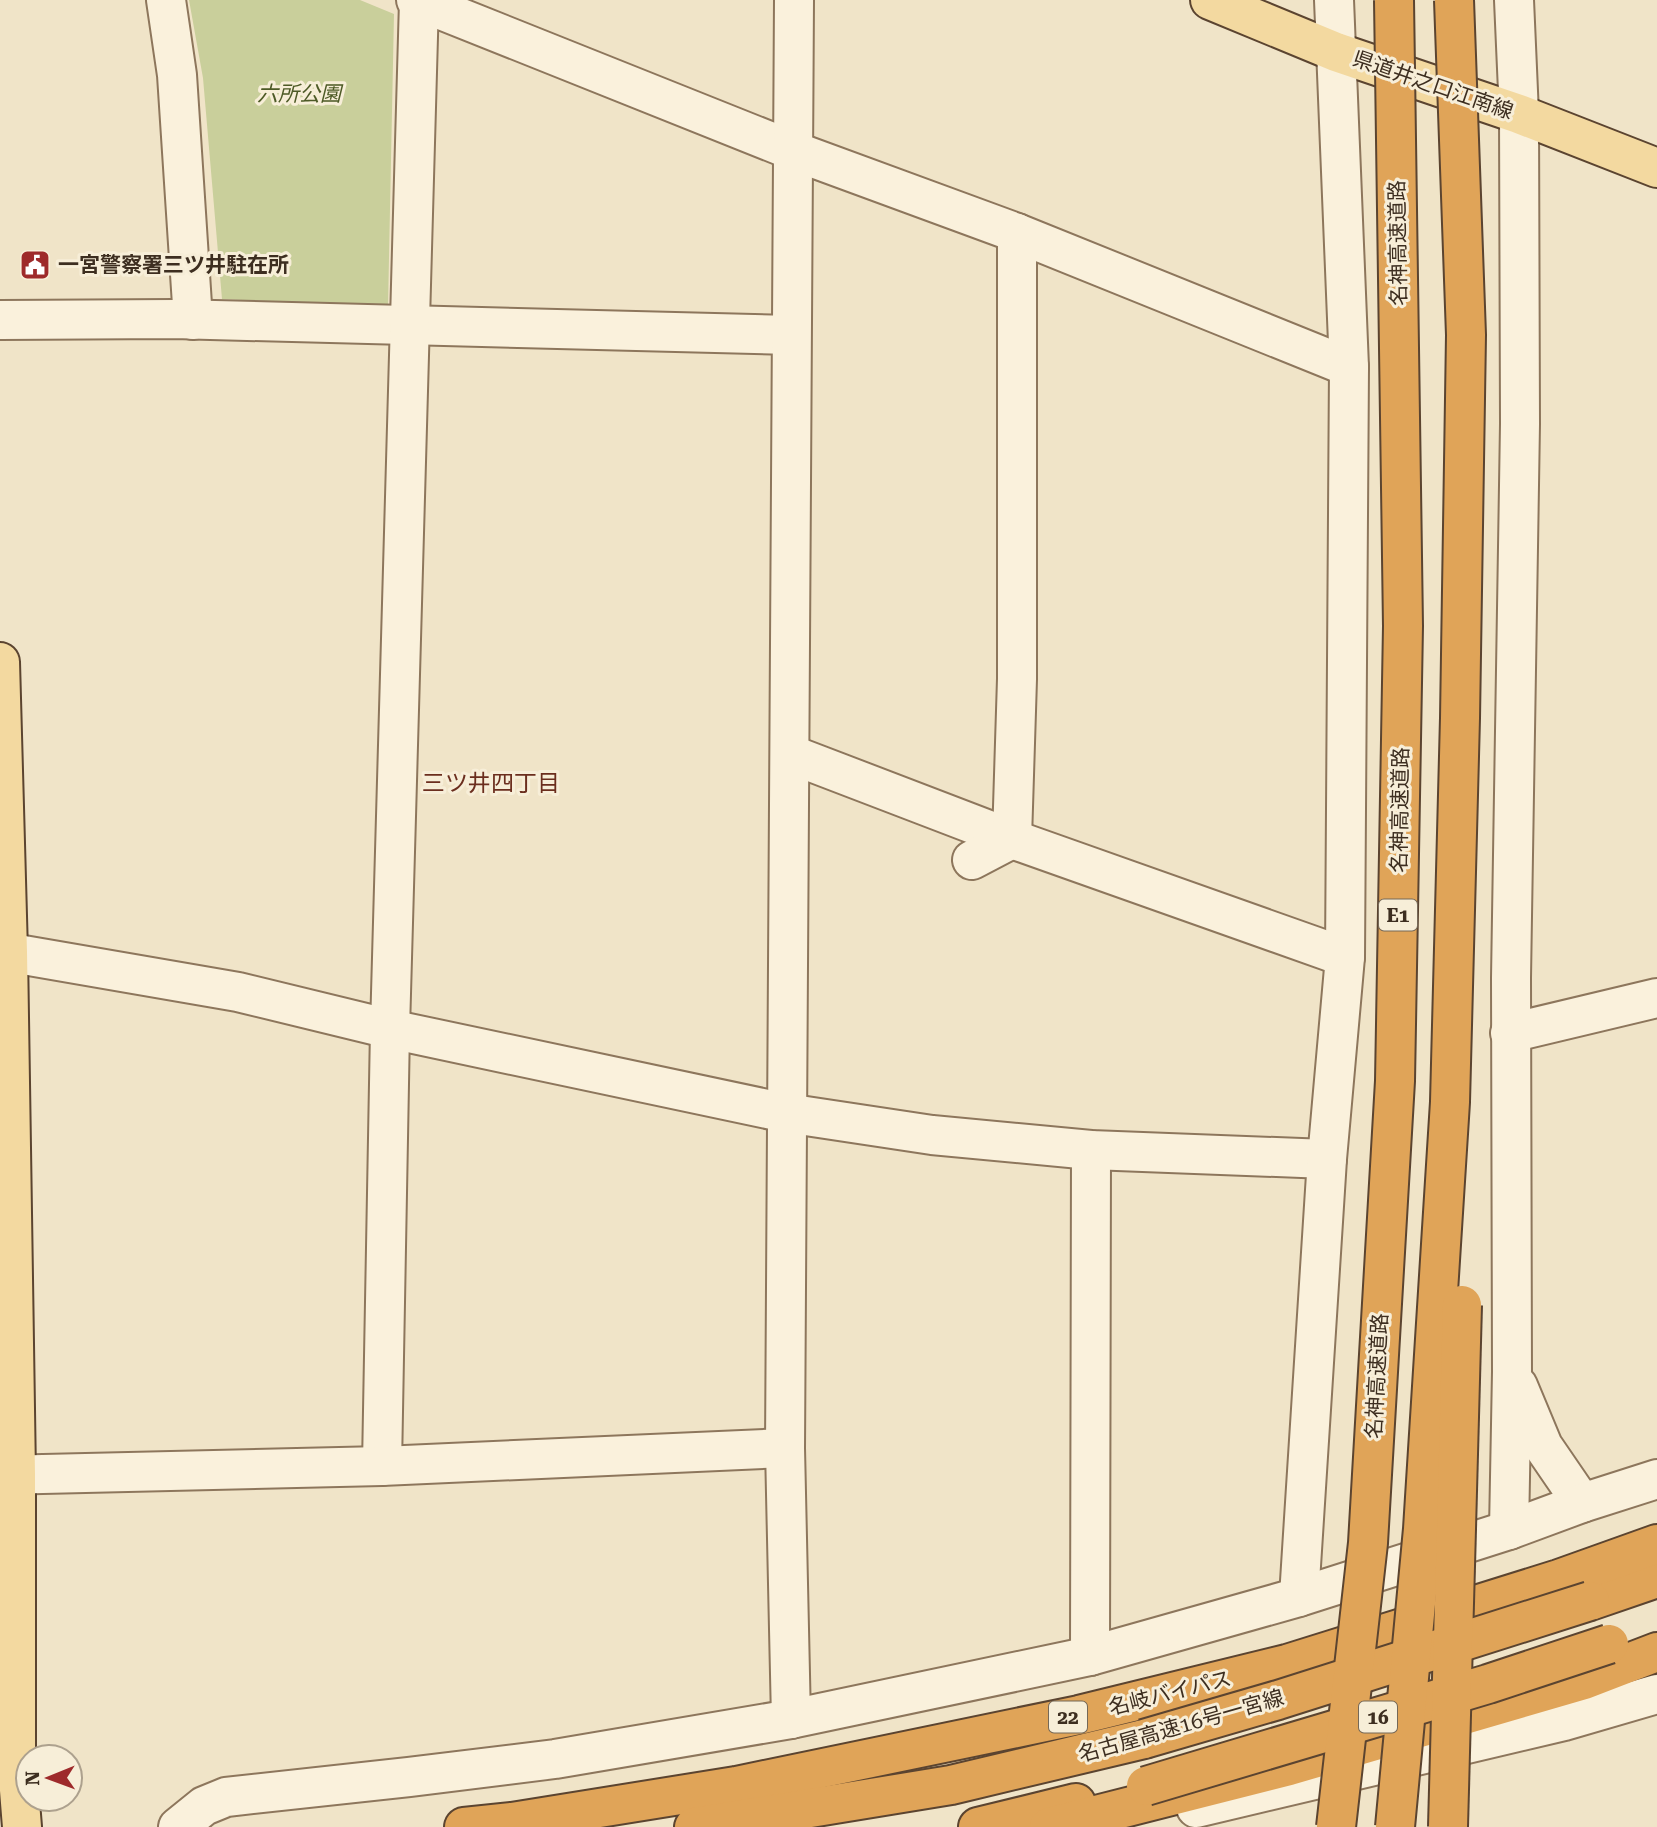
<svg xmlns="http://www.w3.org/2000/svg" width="1657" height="1827" viewBox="0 0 1657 1827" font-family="'Roboto Serif','Noto Sans JP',serif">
<rect width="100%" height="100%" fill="#f0e4c8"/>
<path fill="#c9cf9b" d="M 189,0 L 360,0 L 394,14 L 388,307 L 222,299 L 203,78 Z"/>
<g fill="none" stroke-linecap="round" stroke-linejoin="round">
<g stroke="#8d765c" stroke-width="42">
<g id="minor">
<path d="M 166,0 L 177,75 L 193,320"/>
<path d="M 416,0 L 794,151 L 1017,233 L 1349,367"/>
<path d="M 0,320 L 174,319 L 791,335"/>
<path d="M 790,754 L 1012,839 L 1345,957"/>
<path d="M 972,860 L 1012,839 L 1017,679 L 1017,233"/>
<path d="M 0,951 L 238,992 L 390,1029 L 786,1113 L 932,1135 L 1091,1150 L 1327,1159"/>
<path d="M 1510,1033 L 1657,998"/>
<path d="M 1518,1386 L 1543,1446 L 1582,1503"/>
<path d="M 382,1466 L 390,1029 L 419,1"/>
<path d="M 0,1475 L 382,1466 L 785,1448"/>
<path d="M 1509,1530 L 1512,1372 L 1511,978 L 1520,424 L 1519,114 L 1514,0"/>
<path d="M 1299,1597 L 1327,1159 L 1345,957 L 1349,367 L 1334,0"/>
<path d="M 1090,1656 L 1091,1150"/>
<path d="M 791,1719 L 785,1448 L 794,0"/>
<path d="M 1196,1808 L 1564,1721 L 1657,1694"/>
<path d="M 178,1827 L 204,1806 L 226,1797 L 409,1777 L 555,1759 L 791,1719 L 1090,1656 L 1299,1597 L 1509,1530 L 1582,1503 L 1657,1479"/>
</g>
</g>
<g stroke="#5b4430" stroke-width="42">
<g id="major">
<path d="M 1210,0 L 1336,52 L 1519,114 L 1657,168"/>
<path d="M 0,662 L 8,952 L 16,1474 L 16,1753 L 22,1827"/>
</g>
</g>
<g stroke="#5b4430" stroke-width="42">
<g id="highway">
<path d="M 1590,1601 L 1657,1578"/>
<path d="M 464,1827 L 512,1822 L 736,1786 L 1079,1715 L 1287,1664 L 1559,1579 L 1657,1544"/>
<path d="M 694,1827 L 951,1785 L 1144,1739"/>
<path d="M 978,1827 L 1076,1803"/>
<path d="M 1049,1827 L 1289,1766 L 1584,1680 L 1657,1652"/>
</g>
</g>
<use href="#minor" stroke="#faf1dc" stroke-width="38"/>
<use href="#major" stroke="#f3d9a0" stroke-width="38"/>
<use href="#highway" stroke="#e0a458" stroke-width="38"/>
<g stroke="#5b4430" stroke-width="42" stroke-linecap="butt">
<g id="highway-bridge">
<path d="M 1144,1739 L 1278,1700 L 1590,1601"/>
<path d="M 1146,1786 L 1488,1684 L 1609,1644"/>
<path d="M 1336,1827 L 1368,1543 L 1395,1081 L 1403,626 L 1394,0"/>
<path d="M 1395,1827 L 1423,1529 L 1450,1102 L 1460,718 L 1466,335 L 1454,0"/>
<path d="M 1448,1827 L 1462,1305"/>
</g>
</g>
<use href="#highway-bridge" stroke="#e0a458" stroke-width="38"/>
</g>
<defs>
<g id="civic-square" transform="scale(1.575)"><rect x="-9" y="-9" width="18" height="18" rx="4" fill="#9e2a2b" stroke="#f7eed8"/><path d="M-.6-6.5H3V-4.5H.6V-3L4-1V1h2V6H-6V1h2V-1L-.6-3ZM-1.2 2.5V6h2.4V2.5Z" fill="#fff"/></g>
</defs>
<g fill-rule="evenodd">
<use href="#civic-square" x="35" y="265"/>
</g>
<g text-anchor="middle" stroke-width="6" stroke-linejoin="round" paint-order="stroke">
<g fill="#f7eed8" stroke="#756857" stroke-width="2">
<rect x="1379" y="899.5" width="38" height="31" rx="5"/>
<rect x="1049" y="1701.5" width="38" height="31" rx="5"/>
<rect x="1359" y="1701.5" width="38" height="31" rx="5"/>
</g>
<g font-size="19" font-weight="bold" fill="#3d2e20">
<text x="1398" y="922">E1</text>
<text x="1068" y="1724">22</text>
<text x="1378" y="1724">16</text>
</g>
<g font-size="21" fill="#3d2e20" stroke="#f7eed8">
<text transform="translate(1433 85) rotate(19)" y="7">県道井之口江南線</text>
<text transform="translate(1398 243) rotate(-91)" y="7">名神高速道路</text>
<text transform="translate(1400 810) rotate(-89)" y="7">名神高速道路</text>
<text transform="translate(1377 1376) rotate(-87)" y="7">名神高速道路</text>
<text transform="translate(1170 1693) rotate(-14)" y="7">名岐バイパス</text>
<text transform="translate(1181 1726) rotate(-16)" y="7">名古屋高速16号一宮線</text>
</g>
<g font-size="21" font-style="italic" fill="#4d5a26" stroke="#f7eed8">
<text x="299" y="101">六所公園</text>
</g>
<g font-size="21" font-weight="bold" fill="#3d2e20" stroke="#f7eed8" text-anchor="start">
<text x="58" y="272">一宮警察署三ツ井駐在所</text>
</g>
<g font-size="23" fill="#6b2e1e" stroke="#f7eed8">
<text x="491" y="791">三ツ井四丁目</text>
</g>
</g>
<g transform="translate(49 1778) rotate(269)"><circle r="33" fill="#f7eed8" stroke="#ada18e" stroke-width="2"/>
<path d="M0-5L12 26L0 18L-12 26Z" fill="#9e2a2b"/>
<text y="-10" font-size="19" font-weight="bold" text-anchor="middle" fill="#3d2e20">N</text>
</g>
</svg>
